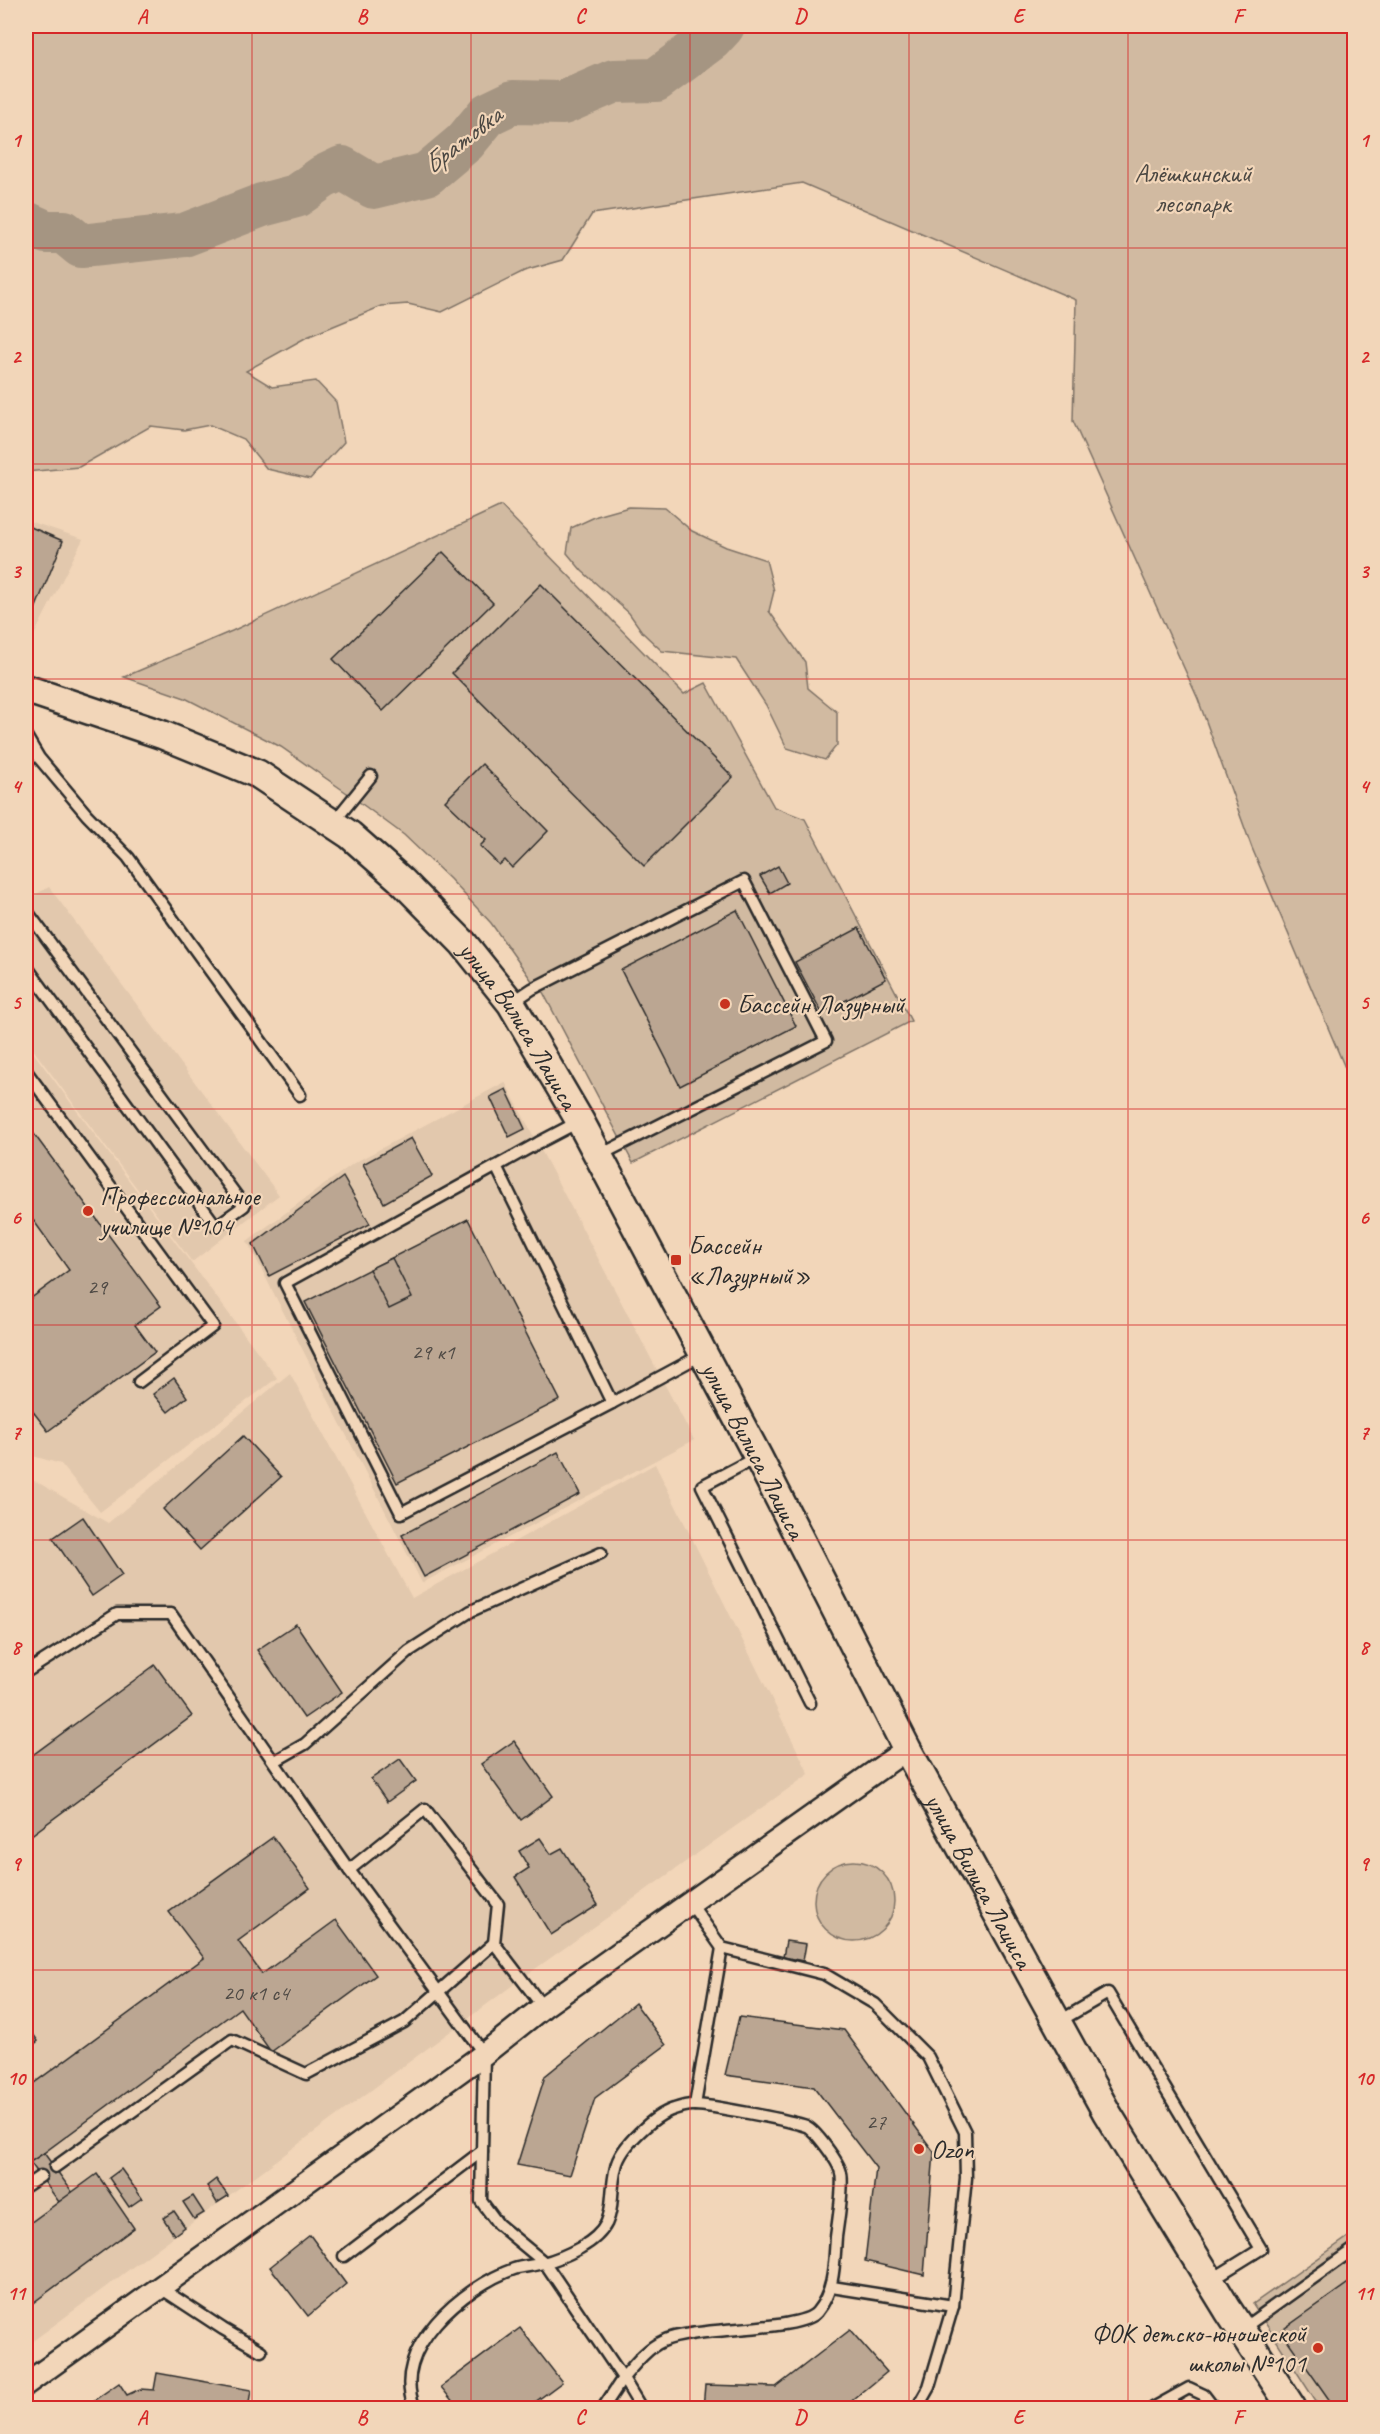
<svg xmlns="http://www.w3.org/2000/svg" width="1380" height="2434" viewBox="0 0 1380 2434" font-family="Caveat,sans-serif">
<rect width="100%" height="100%" fill="#f2d6b9"/>
<filter id="ink" filterUnits="userSpaceOnUse"><feTurbulence type="fractalNoise" baseFrequency=".0167" numOctaves="2"/><feDisplacementMap in="SourceGraphic" scale="12" xChannelSelector="R" yChannelSelector="G"/><feConvolveMatrix kernelMatrix="1 2 1 2 8 2 1 2 1" color-interpolation-filters="sRGB"/></filter>
<g filter="url(#ink)">
<g fill="#e2c8ad">
<path d="M 26,520 L 83,539 L 28,647 L 26,646 Z"/>
<path d="M 49,887 L 279,1195 L 192,1262 L 26,1040 L 26,900 Z"/>
<path d="M 26,1043 L 277,1378 L 100,1512 L 61,1464 L 26,1454 Z"/>
<path d="M 505,1082 L 694,1440 L 422,1583 L 247,1241 L 354,1163 Z"/>
<path d="M 290,1373 L 412,1598 L 655,1464 L 809,1774 L 521,1979 L 26,2346 L 26,1478 L 37,1482 L 108,1523 Z"/>
</g>
<g fill="#d1baa1" stroke="#7e7266" stroke-width="1.5">
<path d="M 26,26 L 1354,26 L 1354,1089 L 1252,848 L 1198,699 L 1073,421 L 1076,300 L 802,183 L 592,214 L 563,260 L 524,271 L 442,312 L 408,304 L 382,306 L 307,337 L 246,371 L 272,387 L 316,381 L 336,402 L 344,442 L 310,479 L 267,469 L 243,439 L 210,425 L 184,430 L 151,426 L 79,467 L 26,472 Z"/>
<path d="M 501,506 L 684,694 L 706,683 L 774,807 L 805,819 L 911,1021 L 633,1163 L 536,979 L 532,981 L 491,923 L 450,879 L 404,835 L 347,793 L 281,747 L 185,698 L 124,677 L 232,631 Z"/>
<path d="M 629,507 L 665,508 L 692,531 L 726,547 L 766,560 L 774,591 L 769,611 L 805,662 L 808,688 L 837,712 L 837,745 L 825,760 L 787,748 L 766,705 L 736,659 L 662,651 L 643,633 L 629,613 L 582,571 L 567,553 L 571,528 L 597,516 Z"/>
<circle cx="854" cy="1901" r="40"/>
<path d="M 1354,2233 L 1354,2408 L 1320,2408 L 1253,2304 Z"/>
</g>
<g fill="none" stroke-linecap="round" stroke-linejoin="round">
<path stroke="#a59582" stroke-width="44" d="M 26,223 L 46,232 L 64,232 L 81,246 L 184,235 L 262,205 L 296,196 L 323,177 L 342,168 L 374,187 L 427,174 L 465,142 L 488,114 L 513,102 L 563,103 L 614,81 L 656,80 L 711,39 L 723,26"/>
</g>
<g fill="#bba692" stroke="#2b2b2b" stroke-width="1.5">
<path d="M 26,525 L 63,541 L 27,629 L 26,628 Z"/>
<path d="M 443,552 L 493,603 L 383,711 L 333,659 Z"/>
<path d="M 541,584 L 733,777 L 644,866 L 452,673 Z"/>
<path d="M 482,764 L 548,831 L 512,868 L 505,860 L 499,865 L 480,846 L 486,840 L 445,801 Z"/>
<path d="M 778,866 L 787,883 L 770,893 L 760,876 Z"/>
<path d="M 737,910 L 796,1026 L 680,1086 L 621,970 Z"/>
<path d="M 859,928 L 886,979 L 822,1013 L 795,962 Z"/>
<path d="M 506,1089 L 525,1129 L 509,1137 L 490,1097 Z"/>
<path d="M 31,1130 L 161,1306 L 135,1325 L 155,1352 L 48,1431 L 28,1405 L 26,1408 L 26,1302 L 69,1270 L 26,1210 L 26,1135 Z"/>
<path d="M 411,1138 L 432,1176 L 384,1203 L 363,1164 Z"/>
<path d="M 343,1177 L 370,1224 L 269,1276 L 253,1244 Z"/>
<path d="M 468,1219 L 560,1400 L 397,1483 L 305,1302 Z"/>
<path d="M 392,1258 L 412,1298 L 389,1309 L 369,1269 Z"/>
<path d="M 174,1378 L 187,1397 L 168,1412 L 153,1394 Z"/>
<path d="M 243,1436 L 281,1477 L 200,1550 L 163,1509 Z"/>
<path d="M 558,1452 L 580,1494 L 424,1577 L 402,1535 Z"/>
<path d="M 83,1517 L 122,1575 L 92,1596 L 53,1538 Z"/>
<path d="M 296,1624 L 342,1692 L 304,1718 L 257,1650 Z"/>
<path d="M 155,1665 L 192,1716 L 26,1839 L 26,1760 Z"/>
<path d="M 514,1741 L 553,1796 L 521,1820 L 481,1764 Z"/>
<path d="M 400,1759 L 416,1781 L 387,1802 L 371,1779 Z"/>
<path d="M 273,1837 L 310,1888 L 238,1941 L 262,1974 L 336,1920 L 376,1975 L 271,2052 L 240,2008 L 26,2166 L 26,2089 L 204,1958 L 169,1912 Z"/>
<path d="M 540,1838 L 551,1854 L 562,1848 L 598,1905 L 551,1935 L 515,1877 L 529,1868 L 519,1851 Z"/>
<path d="M 786,1941 L 806,1944 L 803,1961 L 783,1957 Z"/>
<path d="M 635,2003 L 666,2045 L 595,2098 L 570,2175 L 517,2165 L 545,2076 Z"/>
<path d="M 739,2017 L 844,2030 L 934,2152 L 924,2275 L 865,2261 L 876,2168 L 814,2087 L 725,2075 Z"/>
<path d="M 26,2024 L 38,2041 L 26,2051 Z"/>
<path d="M 44,2153 L 73,2193 L 59,2202 L 30,2162 Z"/>
<path d="M 121,2169 L 142,2198 L 129,2207 L 109,2178 Z"/>
<path d="M 97,2174 L 134,2228 L 26,2308 L 26,2226 Z"/>
<path d="M 216,2179 L 228,2196 L 217,2203 L 207,2186 Z"/>
<path d="M 193,2196 L 204,2213 L 194,2219 L 183,2202 Z"/>
<path d="M 174,2211 L 185,2227 L 174,2235 L 163,2218 Z"/>
<path d="M 310,2235 L 346,2284 L 308,2316 L 270,2267 Z"/>
<path d="M 1354,2279 L 1354,2408 L 1335,2408 L 1281,2331 Z"/>
<path d="M 520,2328 L 562,2382 L 527,2408 L 458,2408 L 441,2387 Z"/>
<path d="M 850,2330 L 887,2372 L 843,2408 L 703,2408 L 705,2385 L 776,2387 Z"/>
<path d="M 157,2373 L 251,2390 L 248,2408 L 83,2408 L 119,2383 L 127,2395 L 140,2389 L 154,2390 Z"/>
</g>
<g fill="none" stroke-linecap="round" stroke-linejoin="round">
<g stroke="#2b2b2b" stroke-width="15">
<g id="service">
<path d="M 26,736 L 39,758 L 87,815 L 128,857 L 300,1095"/>
<path d="M 333,823 L 371,776"/>
<path d="M 26,910 L 244,1206 L 216,1226 L 26,966"/>
<path d="M 511,1003 L 532,989 L 744,881 L 826,1041 L 598,1156"/>
<path d="M 26,1071 L 213,1326 L 139,1382"/>
<path d="M 496,1166 L 612,1403 L 401,1513 L 285,1283 L 538,1143 L 580,1121"/>
<path d="M 612,1403 L 703,1354"/>
<path d="M 757,1457 L 702,1486 L 810,1703"/>
<path d="M 26,1672 L 117,1614 L 171,1614 L 349,1870 L 484,2054 L 481,2201 L 498,2224 L 545,2263 L 623,2378 L 603,2408"/>
<path d="M 275,1761 L 305,1744 L 409,1651 L 471,1611 L 601,1553"/>
<path d="M 349,1870 L 425,1809 L 498,1904 L 494,1943 L 543,2007"/>
<path d="M 691,1904 L 722,1948 L 824,1974 L 875,2004 L 928,2057 L 965,2132 L 966,2178 L 953,2306 L 929,2387 L 917,2408"/>
<path d="M 1058,2022 L 1108,1993 L 1261,2249 L 1211,2280"/>
<path d="M 695,2105 L 722,1948"/>
<path d="M 55,2167 L 232,2040 L 306,2074 L 404,2022 L 494,1943"/>
<path d="M 26,2186 L 41,2176"/>
<path d="M 344,2256 L 482,2151"/>
<path d="M 159,2287 L 223,2329 L 261,2351"/>
<path d="M 832,2287 L 953,2306"/>
<path d="M 1242,2329 L 1354,2249"/>
<path d="M 415,2408 C 388,2350 465,2286 514,2269 C 523,2266 534,2266 543,2263 C 555,2260 569,2254 580,2248 C 621,2225 607,2203 616,2167 C 620,2147 654,2115 674,2109 C 680,2107 687,2105 693,2105 C 706,2104 793,2121 806,2126 C 815,2130 839,2162 841,2173 C 844,2185 838,2222 836,2237 C 834,2264 835,2290 817,2312 C 801,2332 694,2326 663,2341 C 647,2348 634,2365 623,2378 L 641,2408"/>
<path d="M 1153,2408 L 1189,2388 L 1204,2395 L 1214,2408"/>
</g>
</g>
<g stroke="#2b2b2b" stroke-width="26">
<path id="minor" d="M 26,2384 L 484,2054 L 543,2007 L 907,1749"/>
</g>
<g stroke="#2b2b2b" stroke-width="32">
<g id="tertiary">
<path id="s1" d="M 26,689 L 163,735 L 258,774 L 350,835 L 401,880 L 463,943 L 511,1003 L 580,1121 L 758,1457 L 907,1749 L 1107,2113 L 1228,2310 L 1292,2408"/>
</g>
</g>
<use href="#service" stroke="#f2d6b9" stroke-width="10"/>
<use href="#minor" stroke="#f2d6b9" stroke-width="21"/>
<use href="#tertiary" stroke="#f2d6b9" stroke-width="27"/>
</g>
</g>
<path fill="none" stroke="#d62828" stroke-width="1.5" stroke-opacity="0.55" d="M 252,26 L 252,2408M 471,26 L 471,2408M 690,26 L 690,2408M 909,26 L 909,2408M 1128,26 L 1128,2408M 26,248 L 1354,248M 26,464 L 1354,464M 26,679 L 1354,679M 26,894 L 1354,894M 26,1109 L 1354,1109M 26,1325 L 1354,1325M 26,1540 L 1354,1540M 26,1755 L 1354,1755M 26,1970 L 1354,1970M 26,2186 L 1354,2186"/>
<g fill="#c8321e" stroke="#f2d6b9" stroke-width="2">
<circle cx="725" cy="1004" r="6"/>
<circle cx="88" cy="1211" r="6"/>
<rect x="670" y="1254" width="12" height="12" rx="3"/>
<circle cx="919" cy="2149" r="6"/>
<circle cx="1318" cy="2348" r="6"/>
</g>
<g text-anchor="middle" stroke-width="4.5" stroke-linejoin="round" paint-order="stroke">
<g font-size="22" fill="#4f4a45">
<text x="97" y="1294">29</text>
<text x="433" y="1359">29 к1</text>
<text x="256" y="2000">20 к1 с4</text>
<text x="876" y="2129">27</text>
</g>
<g font-size="26" fill="#4c4843" stroke="#f2d6b9">
<text x="1193" y="182">Алёшкинский<tspan x="1193" dy="30">лесопарк</tspan></text>
</g>
<g font-size="26" fill="#2b2b2b" stroke="#f2d6b9" text-anchor="start">
<text x="737" y="1013">Бассейн Лазурный</text>
<text x="100" y="1205">Профессиональное<tspan x="100" dy="30">училище №104</tspan></text>
<text x="688" y="1254">Бассейн<tspan x="688" dy="30">«Лазурный»</tspan></text>
<text x="931" y="2158">Ozon</text>
<text x="1306" y="2342" text-anchor="end">ФОК детско-юношеской<tspan x="1306" dy="30">школы №101</tspan></text>
</g>
<g font-size="26" fill="#2b2b2b" stroke="#f2d6b9">
<text dy="9" stroke="none"><textPath href="#s1" startOffset="614">улица Вилиса Лациса</textPath></text>
<text dy="9" stroke="none"><textPath href="#s1" startOffset="1100">улица Вилиса Лациса</textPath></text>
<text dy="9" stroke="none"><textPath href="#s1" startOffset="1586">улица Вилиса Лациса</textPath></text>
</g>
<g font-size="27" font-style="italic" fill="#4a4641" stroke="#f2d6b9">
<text transform="translate(462 140) rotate(-38)" y="9">Братовка</text>
</g>
</g>
<rect width="1380" height="2434" fill="none" stroke="#f2d6b9" stroke-width="66"/>
<rect x="33" y="33" width="1314" height="2368" fill="none" stroke="#d62828" stroke-width="2"/>
<g font-size="20" text-anchor="middle" font-weight="bold" fill="#d62828">
<text x="142" y="23">A</text>
<text x="362" y="23">B</text>
<text x="580" y="23">C</text>
<text x="800" y="23">D</text>
<text x="1018" y="23">E</text>
<text x="1238" y="23">F</text>
<text x="16" y="147">1</text>
<text x="1364" y="147">1</text>
<text x="16" y="363">2</text>
<text x="1364" y="363">2</text>
<text x="16" y="578">3</text>
<text x="1364" y="578">3</text>
<text x="16" y="793">4</text>
<text x="1364" y="793">4</text>
<text x="16" y="1009">5</text>
<text x="1364" y="1009">5</text>
<text x="16" y="1224">6</text>
<text x="1364" y="1224">6</text>
<text x="16" y="1439">7</text>
<text x="1364" y="1439">7</text>
<text x="16" y="1654">8</text>
<text x="1364" y="1654">8</text>
<text x="16" y="1870">9</text>
<text x="1364" y="1870">9</text>
<text x="16" y="2085">10</text>
<text x="1364" y="2085">10</text>
<text x="16" y="2300">11</text>
<text x="1364" y="2300">11</text>
<text x="142" y="2424">A</text>
<text x="362" y="2424">B</text>
<text x="580" y="2424">C</text>
<text x="800" y="2424">D</text>
<text x="1018" y="2424">E</text>
<text x="1238" y="2424">F</text>
</g>
</svg>
